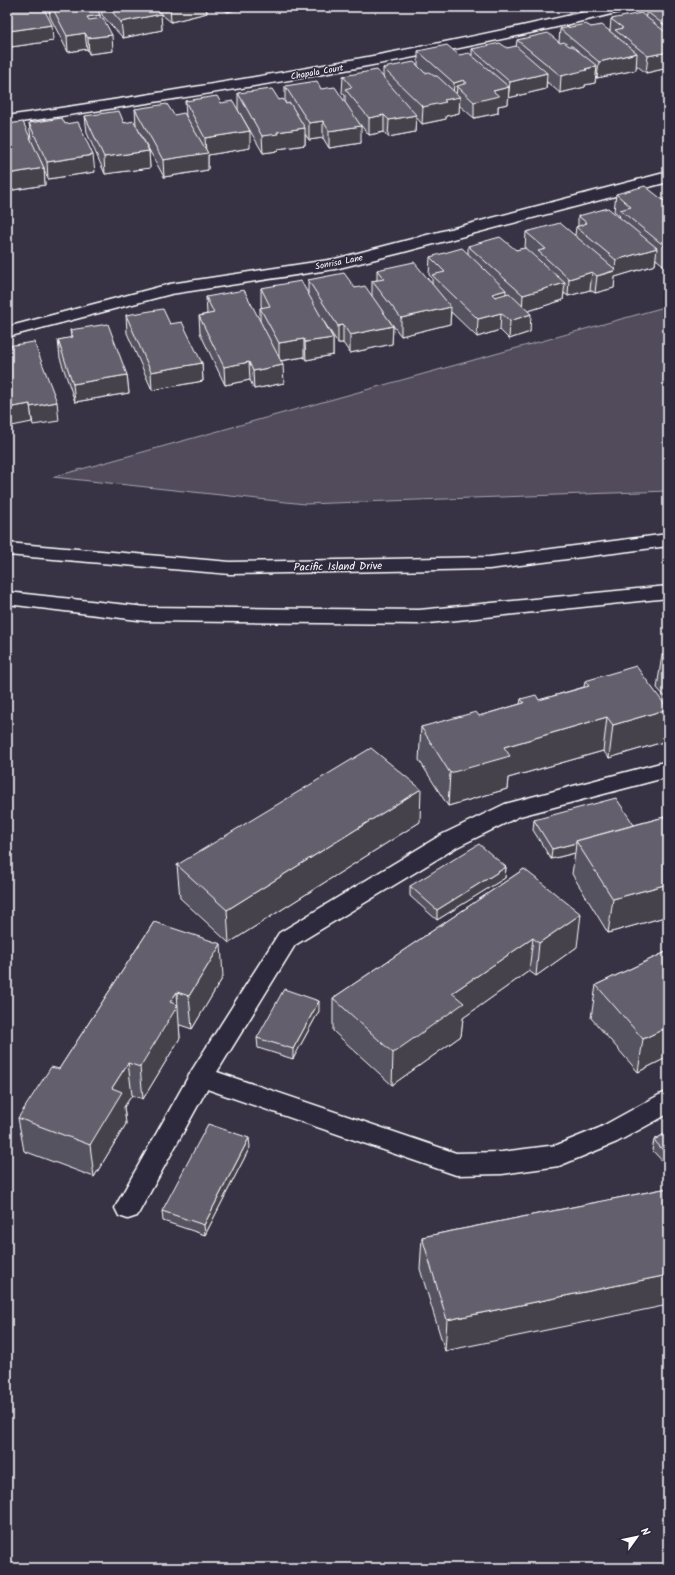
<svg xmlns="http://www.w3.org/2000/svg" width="675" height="1575" viewBox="0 0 675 1575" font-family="Kalam,sans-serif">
<rect width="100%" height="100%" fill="#373345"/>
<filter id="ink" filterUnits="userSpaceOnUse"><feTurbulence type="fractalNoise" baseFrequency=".025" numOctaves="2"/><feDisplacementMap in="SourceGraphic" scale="8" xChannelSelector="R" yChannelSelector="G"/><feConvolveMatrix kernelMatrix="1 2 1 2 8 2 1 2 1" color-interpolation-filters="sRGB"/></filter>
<g filter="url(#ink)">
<path fill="#514c5c" stroke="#a8a6ae" d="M 668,306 L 668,491 L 305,504 L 53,477 Z"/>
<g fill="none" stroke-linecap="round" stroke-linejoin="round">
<g stroke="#fff" stroke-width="3">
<path id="service" d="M 668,761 L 668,777 L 520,816 L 457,847 L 295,945 L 217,1072 L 456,1153 L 502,1152 L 557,1145 L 599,1128 L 659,1095 L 668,1092 L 668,1114 L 617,1142 L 559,1166 L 502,1174 L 456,1175 L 207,1089 L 137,1216 L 128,1219 L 119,1216 L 115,1208 L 119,1200 L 192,1070 L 279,933 L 441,835 L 505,804 Z"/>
</g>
<g stroke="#fff" stroke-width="3">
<g id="minor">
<path d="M 606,7 L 630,7 L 628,10 C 423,61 215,94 7,124 L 7,116 C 208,86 408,54 606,7 Z"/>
<path d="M 668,172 L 668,182 L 400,253 L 335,269 L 171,294 L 7,337 L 7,327 L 170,284 L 335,259 Z"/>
</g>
</g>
<g stroke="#fff" stroke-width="3">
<g id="secondary">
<path d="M 668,534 L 668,546 L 489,569 L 230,574 L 7,555 L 7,543 L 230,562 L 489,557 Z"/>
<path d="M 668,586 L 668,598 L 419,624 L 146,621 L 7,604 L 7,592 L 146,607 L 419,610 Z"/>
</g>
</g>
<use href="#service" fill="#2f2a3d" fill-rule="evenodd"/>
<use href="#minor" fill="#2f2a3d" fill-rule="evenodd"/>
<use href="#secondary" fill="#2f2a3d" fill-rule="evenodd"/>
</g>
<g fill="#55525e" stroke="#fff">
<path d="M 7,7 L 53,41 L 11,47 L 7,39 Z"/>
<path d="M 49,7 L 96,7 L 100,15 L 100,19 L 113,51 L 89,54 L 87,49 L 68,52 L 50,17 Z"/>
<path d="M 101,7 L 206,7 L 207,13 L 171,22 L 161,14 L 162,30 L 123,38 L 102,15 Z"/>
<path d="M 219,7 L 244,7 L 228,12 Z"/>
<path d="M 668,7 L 668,68 L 646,73 L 636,65 L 636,70 L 597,78 L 596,77 L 595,83 L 585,85 L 585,87 L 560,93 L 547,82 L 546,89 L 508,98 L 508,104 L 498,106 L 498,113 L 474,118 L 459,105 L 459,113 L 446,116 L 446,119 L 422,124 L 416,117 L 415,132 L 388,137 L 384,132 L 369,135 L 358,122 L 361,143 L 329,148 L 323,138 L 309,140 L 305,134 L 305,145 L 278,149 L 278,151 L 263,153 L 238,110 L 238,93 L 279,100 L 286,104 L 285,102 L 285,86 L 321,89 L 345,101 L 345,95 L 342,93 L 343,76 L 383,78 L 383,68 L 418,66 L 418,51 L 459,55 L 472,55 L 472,49 L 507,48 L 516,47 L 517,40 L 559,42 L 560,29 L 591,27 L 610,31 L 611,19 L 646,16 L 646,11 Z"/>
<path d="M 185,101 L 221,103 L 250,148 L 208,155 L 208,170 L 164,177 L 136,126 L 149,151 L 150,168 L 105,174 L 87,133 L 85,116 L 124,123 L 136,125 L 135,109 L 186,117 Z"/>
<path d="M 29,123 L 65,124 L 95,172 L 48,179 L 40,160 L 44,168 L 45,185 L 7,191 L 7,124 L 31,139 Z"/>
<path d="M 668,191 L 668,269 L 656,259 L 655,265 L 615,277 L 614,288 L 595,293 L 590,290 L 568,296 L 564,293 L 563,300 L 528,311 L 530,332 L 509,339 L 500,330 L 477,337 L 451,312 L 450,324 L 401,336 L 388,319 L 393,326 L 392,344 L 350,353 L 343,343 L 338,343 L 324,322 L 333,338 L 333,355 L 306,360 L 304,357 L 281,361 L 284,383 L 254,389 L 250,380 L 225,385 L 200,333 L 199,316 L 207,314 L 206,297 L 260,321 L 260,308 L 262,307 L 261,306 L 261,288 L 308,294 L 308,280 L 355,288 L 372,297 L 372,281 L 377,280 L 377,270 L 432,284 L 432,278 L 429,275 L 430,257 L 468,254 L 468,246 L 516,250 L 525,248 L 526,232 L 575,235 L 576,227 L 578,226 L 578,216 L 619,217 L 620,216 L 614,211 L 616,194 L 666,203 Z"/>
<path d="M 126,315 L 170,324 L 202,363 L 203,381 L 152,390 L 127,333 Z"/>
<path d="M 70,330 L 127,375 L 129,393 L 75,402 L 60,358 L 58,340 L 71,338 Z"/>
<path d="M 668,653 L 668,700 L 657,688 L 662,655 Z"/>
<path d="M 585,681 L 663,742 L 609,758 L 603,751 L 508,778 L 507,789 L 448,806 L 419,760 L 421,727 L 479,716 L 520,704 L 521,699 L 539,700 L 584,687 Z"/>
<path d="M 668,816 L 668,916 L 608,933 L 572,874 L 575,853 L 551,859 L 533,830 L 534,820 L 634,825 Z"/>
<path d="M 420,822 L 229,943 L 180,898 L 177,865 Z"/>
<path d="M 506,867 L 505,878 L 437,920 L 410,896 L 410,886 Z"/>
<path d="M 524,869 L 577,947 L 536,976 L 529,971 L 463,1018 L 461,1036 L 392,1085 L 333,1031 L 333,998 Z"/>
<path d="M 154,922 L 223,977 L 192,1029 L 180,1025 L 179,1025 L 180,1038 L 143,1099 L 132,1095 L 124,1107 L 126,1124 L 94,1177 L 24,1151 L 18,1118 L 59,1069 Z"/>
<path d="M 668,951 L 668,1057 L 638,1072 L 591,1018 L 596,985 Z"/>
<path d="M 319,1011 L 293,1059 L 258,1048 L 257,1038 Z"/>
<path d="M 668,1132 L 668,1167 L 652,1150 L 654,1140 Z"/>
<path d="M 250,1147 L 205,1235 L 163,1221 L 162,1211 Z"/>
<path d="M 668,1188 L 445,1351 L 420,1269 L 422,1237 Z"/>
</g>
<g fill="#45424c" stroke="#fff">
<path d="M 170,7 L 206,7 L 207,13 L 171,22 Z"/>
<path d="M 228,7 L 244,7 L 228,12 Z"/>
<path d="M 282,7 L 289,7 L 282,9 Z"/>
<path d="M 161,14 L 162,30 L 123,38 L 121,22 Z"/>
<path d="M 100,15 L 101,32 L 89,33 L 87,17 Z"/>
<path d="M 52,25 L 53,41 L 11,47 L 9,31 Z"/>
<path d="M 85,33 L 87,49 L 68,52 L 67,36 Z"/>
<path d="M 112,35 L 113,51 L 89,54 L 88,38 Z"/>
<path d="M 7,48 L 9,48 L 11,64 L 7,65 Z"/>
<path d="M 668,52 L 668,68 L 646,73 L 648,56 Z"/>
<path d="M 637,53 L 636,70 L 597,78 L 599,62 Z"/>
<path d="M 597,66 L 595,83 L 585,85 L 585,87 L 560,93 L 561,76 Z"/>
<path d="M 547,73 L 546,89 L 508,98 L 510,82 Z"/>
<path d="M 464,80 L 464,92 L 457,86 L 456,97 L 460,97 L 459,113 L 446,116 L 446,119 L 422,124 L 423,107 L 444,100 L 453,98 L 454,83 Z"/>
<path d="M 509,87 L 508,104 L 498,106 L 498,113 L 474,118 L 474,102 L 493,91 Z"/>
<path d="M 384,115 L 384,132 L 369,135 L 369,118 Z"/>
<path d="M 416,115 L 415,132 L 388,137 L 389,120 Z"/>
<path d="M 323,121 L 323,138 L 309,140 L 309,123 Z"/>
<path d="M 361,126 L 361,143 L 329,148 L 329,131 Z"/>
<path d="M 305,128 L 305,145 L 278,149 L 278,151 L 263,153 L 262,136 L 277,132 Z"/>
<path d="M 250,131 L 250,148 L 208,155 L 208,170 L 164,177 L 163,160 L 206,153 L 205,138 Z"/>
<path d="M 149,151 L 150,168 L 105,174 L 104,157 Z"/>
<path d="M 93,155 L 95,172 L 48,179 L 47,162 Z"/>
<path d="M 44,168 L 45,185 L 7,191 L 7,174 Z"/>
<path d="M 657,248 L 655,265 L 615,277 L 614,288 L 595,293 L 597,276 L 615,271 L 616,260 Z"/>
<path d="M 592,272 L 590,290 L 568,296 L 569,279 Z"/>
<path d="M 565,283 L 563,300 L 522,313 L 523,295 Z"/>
<path d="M 506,290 L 505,307 L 492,294 Z"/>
<path d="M 451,307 L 450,324 L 401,336 L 401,318 Z"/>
<path d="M 501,313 L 500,330 L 477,337 L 478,319 Z"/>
<path d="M 531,314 L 530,332 L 509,339 L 510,321 Z"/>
<path d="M 343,325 L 343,343 L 338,343 L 338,326 Z"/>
<path d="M 393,326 L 392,344 L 350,353 L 350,335 Z"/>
<path d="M 333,338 L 333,355 L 306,360 L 305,342 Z"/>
<path d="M 304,339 L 304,357 L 279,361 L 279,343 Z"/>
<path d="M 249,362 L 250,380 L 225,385 L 224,367 Z"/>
<path d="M 202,363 L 203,381 L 152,390 L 151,372 Z"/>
<path d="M 283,365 L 284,383 L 254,389 L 253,371 Z"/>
<path d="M 127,375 L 129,393 L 75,402 L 73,384 Z"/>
<path d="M 57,402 L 59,421 L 33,425 L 30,407 Z"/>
<path d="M 30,404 L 32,422 L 7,427 L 7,408 Z"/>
<path d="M 668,709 L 663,742 L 609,758 L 613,725 Z"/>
<path d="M 607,717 L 603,751 L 508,778 L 507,789 L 448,806 L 450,773 L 504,747 Z"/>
<path d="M 421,789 L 420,822 L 229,943 L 227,910 Z"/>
<path d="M 576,843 L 575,853 L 551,859 L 552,849 Z"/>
<path d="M 506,867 L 505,878 L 437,920 L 437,910 Z"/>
<path d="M 668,884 L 668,916 L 608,933 L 613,899 Z"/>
<path d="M 581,914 L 577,947 L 536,976 L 539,943 Z"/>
<path d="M 533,938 L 529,971 L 463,1018 L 461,1036 L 392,1085 L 393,1053 L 452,993 Z"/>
<path d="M 221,944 L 223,977 L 192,1029 L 189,996 Z"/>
<path d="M 177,992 L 180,1038 L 143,1099 L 140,1067 L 170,1002 Z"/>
<path d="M 319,1001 L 319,1011 L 293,1059 L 293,1049 Z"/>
<path d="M 668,1027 L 668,1057 L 638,1072 L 643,1039 Z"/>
<path d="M 128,1063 L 132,1095 L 124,1107 L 126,1124 L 94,1177 L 90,1145 L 112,1088 Z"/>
<path d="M 249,1138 L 250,1147 L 205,1235 L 204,1225 Z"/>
<path d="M 668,1275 L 668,1305 L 445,1351 L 447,1320 Z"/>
</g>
<g fill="#635f6d" stroke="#fff">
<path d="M 7,7 L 43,7 L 52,25 L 9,31 L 7,26 Z"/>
<path d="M 52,7 L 96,7 L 100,15 L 87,17 L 89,20 L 103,18 L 112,35 L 88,38 L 85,33 L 67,36 Z"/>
<path d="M 108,7 L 155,7 L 161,14 L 121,22 Z"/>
<path d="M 668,7 L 668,28 L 646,11 Z"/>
<path d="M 641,13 L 668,34 L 668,52 L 648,56 L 615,30 L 623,28 L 611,19 Z"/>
<path d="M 586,24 L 591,27 L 602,25 L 637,53 L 599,62 L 560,29 Z"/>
<path d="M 548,33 L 560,43 L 564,42 L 569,46 L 572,46 L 597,66 L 585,69 L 587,70 L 561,76 L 517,40 Z"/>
<path d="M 7,43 L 9,48 L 7,48 Z"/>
<path d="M 500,43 L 507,48 L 516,46 L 547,73 L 510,82 L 472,49 Z"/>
<path d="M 447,45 L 459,55 L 469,53 L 509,87 L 493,91 L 499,96 L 474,102 L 457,86 L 467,83 L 464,80 L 454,83 L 418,51 Z"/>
<path d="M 414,62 L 425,73 L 429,72 L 434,76 L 437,76 L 460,97 L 444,100 L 446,102 L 423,107 L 383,68 Z"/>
<path d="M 377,70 L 416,115 L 389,120 L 384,115 L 369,118 L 345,89 L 352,87 L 343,76 Z"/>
<path d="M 317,81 L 321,89 L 335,87 L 361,126 L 329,131 L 323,121 L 309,123 L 285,86 Z"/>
<path d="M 272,89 L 279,100 L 283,99 L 286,104 L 290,103 L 305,128 L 277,132 L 278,134 L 262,136 L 238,93 Z"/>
<path d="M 217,96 L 221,103 L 233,101 L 250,131 L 205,138 L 185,101 Z"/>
<path d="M 167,104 L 174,115 L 184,113 L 208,153 L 163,160 L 135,109 Z"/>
<path d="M 119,111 L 124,123 L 134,121 L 149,151 L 104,157 L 85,116 Z"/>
<path d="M 62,118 L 65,124 L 78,122 L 93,155 L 47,162 L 29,123 Z"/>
<path d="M 23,122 L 44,168 L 7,174 L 7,124 Z"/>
<path d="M 645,186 L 668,204 L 668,249 L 620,210 L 631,207 L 616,194 Z"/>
<path d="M 608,208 L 657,248 L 616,260 L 576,227 L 587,223 L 578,216 Z"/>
<path d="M 560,223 L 616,270 L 597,276 L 592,272 L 569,279 L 538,251 L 546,249 L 526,232 Z"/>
<path d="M 500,237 L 516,250 L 525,248 L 565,283 L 523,295 L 468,246 Z"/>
<path d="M 462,248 L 506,290 L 492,294 L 495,297 L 509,293 L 531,314 L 510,321 L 501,313 L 478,319 L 432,275 L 445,272 L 430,257 Z"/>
<path d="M 414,262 L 451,307 L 401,318 L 372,281 L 384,279 L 377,270 Z"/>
<path d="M 344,273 L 355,288 L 365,286 L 393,326 L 350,335 L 343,325 L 338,326 L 308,280 Z"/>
<path d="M 301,281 L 333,338 L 305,342 L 304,339 L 279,343 L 260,308 L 270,306 L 261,288 Z"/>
<path d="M 244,290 L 283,365 L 253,371 L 249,362 L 224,367 L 199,316 L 214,313 L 206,297 Z"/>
<path d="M 163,309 L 170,324 L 182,322 L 202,363 L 151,372 L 126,315 Z"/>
<path d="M 108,324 L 127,375 L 73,384 L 58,340 L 73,337 L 70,330 Z"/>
<path d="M 34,342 L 57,402 L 30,407 L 30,404 L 7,408 L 7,346 Z"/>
<path d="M 668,653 L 668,661 L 662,655 Z"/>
<path d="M 636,666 L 668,709 L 613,725 L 607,717 L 504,747 L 510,756 L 450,773 L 421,727 L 476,712 L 479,716 L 524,703 L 521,699 L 536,695 L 539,700 L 589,686 L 585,681 Z"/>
<path d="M 371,748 L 421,789 L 227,910 L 177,865 Z"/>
<path d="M 616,798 L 634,825 L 576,841 L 576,843 L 552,849 L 534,820 Z"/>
<path d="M 668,816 L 668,884 L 613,899 L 576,841 Z"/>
<path d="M 479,844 L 506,867 L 437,910 L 410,886 Z"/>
<path d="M 524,869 L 581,914 L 539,943 L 533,938 L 452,993 L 464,1003 L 393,1053 L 333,998 Z"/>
<path d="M 154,922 L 221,944 L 189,996 L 177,992 L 170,1002 L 178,1005 L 140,1067 L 128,1063 L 112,1088 L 122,1092 L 90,1145 L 18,1118 L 51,1067 L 59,1069 Z"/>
<path d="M 668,951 L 668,1027 L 643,1039 L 596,985 Z"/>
<path d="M 284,989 L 319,1001 L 293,1049 L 257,1038 Z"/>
<path d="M 208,1124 L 249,1138 L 204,1225 L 162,1211 Z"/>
<path d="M 668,1132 L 668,1156 L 654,1140 Z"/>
<path d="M 668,1188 L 668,1275 L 447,1320 L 422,1237 Z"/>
</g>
</g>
<g text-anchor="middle" stroke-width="3" stroke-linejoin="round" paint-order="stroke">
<g font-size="9" fill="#fff" stroke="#2f2a3d">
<text transform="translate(317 72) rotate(-10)" y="3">Chapala Court</text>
<text transform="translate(339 262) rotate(-11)" y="3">Sonrisa Lane</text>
</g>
<g font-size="11" fill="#fff" stroke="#2f2a3d">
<text transform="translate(338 566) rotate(-1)" y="4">Pacific Island Drive</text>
</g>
</g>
<rect width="675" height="1575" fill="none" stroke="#2f2a3d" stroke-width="24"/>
<rect x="12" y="12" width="651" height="1551" fill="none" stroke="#fff" stroke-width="1.5" filter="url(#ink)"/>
<g transform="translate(637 1537) rotate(57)" stroke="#2f2a3d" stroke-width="3" paint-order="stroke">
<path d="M0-3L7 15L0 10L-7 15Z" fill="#ffffff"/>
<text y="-6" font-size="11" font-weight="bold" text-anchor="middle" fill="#ffffff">N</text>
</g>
</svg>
